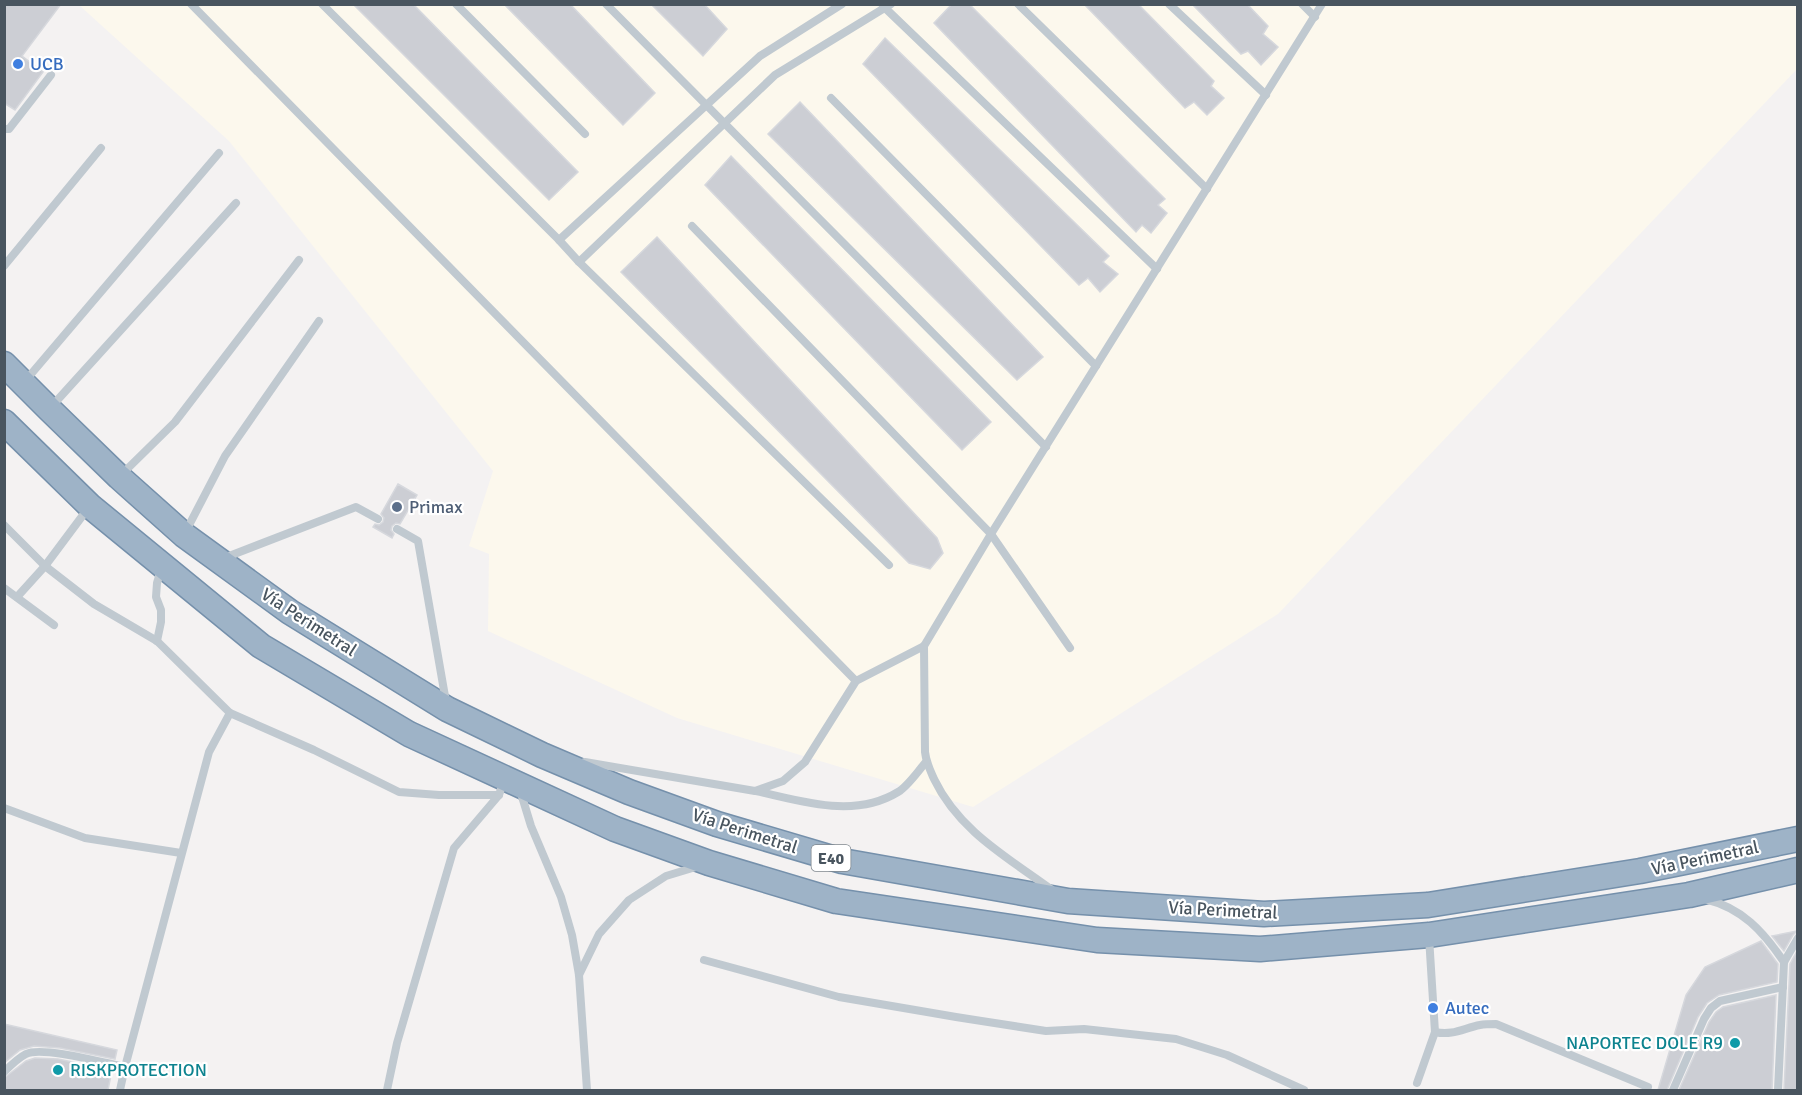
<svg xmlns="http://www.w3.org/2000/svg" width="1802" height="1095" viewBox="0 0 1802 1095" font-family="Signika,sans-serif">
<rect width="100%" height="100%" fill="#f4f2f2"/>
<path fill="#fcf8ed" d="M 1797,4 L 1798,68 L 1278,614 L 973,807 L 677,718 L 488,631 L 489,554 L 469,546 L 493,471 L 229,141 L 79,5 Z"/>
<g fill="#ccced4" stroke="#d6d8dd" stroke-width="1.5">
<path d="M 4,4 L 61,4 L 22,56 L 43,72 L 15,110 L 4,103 Z"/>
<path d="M 353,4 L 413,4 L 578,172 L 549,200 Z"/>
<path d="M 504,4 L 570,4 L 655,93 L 623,125 Z"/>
<path d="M 651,4 L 704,4 L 727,29 L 703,56 Z"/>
<path d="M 952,4 L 969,4 L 1165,199 L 1158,205 L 1167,213 L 1151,233 L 1142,225 L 1136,232 L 934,23 Z"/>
<path d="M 1084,4 L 1138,4 L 1214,81 L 1211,86 L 1224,98 L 1207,115 L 1194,102 L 1185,108 Z"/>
<path d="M 1192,4 L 1247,4 L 1268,26 L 1263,34 L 1278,47 L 1261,65 L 1248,51 L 1241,54 Z"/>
<path d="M 885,38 L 1109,256 L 1103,262 L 1118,274 L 1100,292 L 1088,278 L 1079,285 L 863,64 Z"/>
<path d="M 800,102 L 1043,357 L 1017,380 L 768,134 Z"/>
<path d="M 731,156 L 991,422 L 962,450 L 705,185 Z"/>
<path d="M 657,237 L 937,538 L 943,553 L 930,569 L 909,563 L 621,272 Z"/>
<path d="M 398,484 L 417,495 L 400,524 L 396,523 L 392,526 L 391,530 L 394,534 L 392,538 L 373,527 L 375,524 L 379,525 L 383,522 L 384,518 L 381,514 Z"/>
<path d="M 1797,931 L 1793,935 L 1784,951 L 1772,936 Z"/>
<path d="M 1761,941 L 1778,964 L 1777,982 L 1719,995 L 1707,1003 L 1698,1017 L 1667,1090 L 1658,1090 L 1686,995 L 1705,967 Z"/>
<path d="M 1797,951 L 1797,1090 L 1784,1090 L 1790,964 Z"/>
<path d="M 1776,995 L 1772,1090 L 1679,1090 L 1709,1022 L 1716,1012 L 1723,1007 Z"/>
<path d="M 4,1024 L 117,1050 L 115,1059 L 60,1048 L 34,1046 L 20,1050 L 4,1063 Z"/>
<path d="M 35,1058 L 58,1059 L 112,1070 L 108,1090 L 4,1090 L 4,1078 L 26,1061 Z"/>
</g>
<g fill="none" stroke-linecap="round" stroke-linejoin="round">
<g stroke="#7590ab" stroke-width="27">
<g id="trunk">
<path d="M 4,364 L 49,409 L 119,477 L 184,535 L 290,612 L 447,709 L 542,755 L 629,792 L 717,824 L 842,861 L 1068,901 L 1264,914 L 1428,905 L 1640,871 L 1798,839"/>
<path d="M 4,422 L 90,506 L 261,646 L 409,734 L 615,829 L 709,863 L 836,901 L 1097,940 L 1260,949 L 1429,935 L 1689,895 L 1798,870"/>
</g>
</g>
<g stroke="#c0c9d0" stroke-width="8">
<path d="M 191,4 L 856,681"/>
<path d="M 322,4 L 559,240 L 579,262 L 889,565"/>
<path d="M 456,4 L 585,134"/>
<path d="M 606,4 L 1046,447"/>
<path d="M 1018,4 L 1207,189"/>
<path d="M 1169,4 L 1266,95"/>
<path d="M 1302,4 L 1315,17"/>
<path d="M 883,6 L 1157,269"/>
<path d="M 831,98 L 1096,366"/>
<path d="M 4,129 L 9,129 L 51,75"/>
<path d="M 692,226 L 991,534 L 1070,648"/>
<path d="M 559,240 L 760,56 L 842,4"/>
<path d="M 579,262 L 775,75 L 891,4"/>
<path d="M 4,266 L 101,148"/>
<path d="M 26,380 L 219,153"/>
<path d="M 52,406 L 236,203"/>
<path d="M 120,476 L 175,422 L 299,260"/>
<path d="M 4,525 L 45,566 L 94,604 L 157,641 L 230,713"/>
<path d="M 397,529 L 418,541 L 446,702"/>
<path d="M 186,531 L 225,456 L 319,321"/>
<path d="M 224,558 L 356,507 L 378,519"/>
<path d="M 4,588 L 54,625"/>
<path d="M 17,597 L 45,566 L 89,507"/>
<path d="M 157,641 L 161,622 L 161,610 L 156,597 L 157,583 L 161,570"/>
<path d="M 924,646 L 925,752 C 926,762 930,770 934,779 C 959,831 1007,857 1052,890"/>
<path d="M 585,762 L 755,791 L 783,781 L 805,762 L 856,681 L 924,646 L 991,534 L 1322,4"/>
<path d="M 520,790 L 531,826 L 561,897 L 572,935 L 579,975 L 587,1090"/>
<path d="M 756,791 C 802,801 854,819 898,792 C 908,786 918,771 926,762"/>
<path d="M 4,808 L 85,838 L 181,853"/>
<path d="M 1705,899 C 1742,908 1763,931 1784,962"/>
<path d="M 1429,937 L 1435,1032 C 1453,1036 1464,1028 1480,1025 C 1485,1024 1491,1024 1496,1024 L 1648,1087"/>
<path d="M 704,960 L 839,997 L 956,1017 L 1046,1031 L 1084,1029 L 1176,1039 L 1227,1055 L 1304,1090"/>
<path d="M 579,975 L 599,934 L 629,900 L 666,876 L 699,866"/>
<path d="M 4,1072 C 11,1065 18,1058 26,1054 C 42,1046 105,1063 125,1067"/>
<path d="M 1417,1083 L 1435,1032"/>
<path d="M 120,1090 L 125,1067 L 209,752 L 230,713 L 314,750 L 399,792 L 439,795 L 499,795"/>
<path d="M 387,1090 L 397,1043 L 454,848 L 499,795 L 504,780"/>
<path d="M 1673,1090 L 1704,1019 L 1711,1008 L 1720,1001 L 1783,987"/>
<path d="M 1778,1090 L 1784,962 L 1798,938"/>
</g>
<use href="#trunk" stroke="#9eb3c7" stroke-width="24"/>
</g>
<g fill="#3f7fe0" stroke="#fff" stroke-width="2">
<circle cx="18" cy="64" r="6"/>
<circle cx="1433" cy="1008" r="6"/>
</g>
<circle fill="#5c6f8a" stroke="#fff" stroke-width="2" cx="397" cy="507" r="6"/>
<g fill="#0f9aa8" stroke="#fff" stroke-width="2">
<circle cx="1735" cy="1043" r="6"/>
<circle cx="58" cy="1070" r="6"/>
</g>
<g text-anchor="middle" stroke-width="4.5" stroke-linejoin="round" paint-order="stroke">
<rect fill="#fff" stroke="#80888f" stroke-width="1.5" x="811.5" y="845" width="39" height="26" rx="4.5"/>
<g font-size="16" font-weight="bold" fill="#49555f">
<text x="831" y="864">E40</text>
</g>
<g font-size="18" fill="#366cbe" stroke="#fff" text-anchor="start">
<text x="30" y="70">UCB</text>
<text x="1445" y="1014">Autec</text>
</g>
<g font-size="18" fill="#4e5e75" stroke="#fff" text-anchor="start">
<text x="409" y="513">Primax</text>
</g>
<g font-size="18" fill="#49555f" stroke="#fff">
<text transform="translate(309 622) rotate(33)" y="6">Vía Perimetral</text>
<text transform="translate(745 831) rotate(18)" y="6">Vía Perimetral</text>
<text transform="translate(1705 858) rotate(-12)" y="6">Vía Perimetral</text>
<text transform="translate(1223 910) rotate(3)" y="6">Vía Perimetral</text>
</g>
<g font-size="18" fill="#0d838f" stroke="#fff" text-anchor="end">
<text x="1723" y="1049">NAPORTEC DOLE R9</text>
<text x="70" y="1076" text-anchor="start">RISKPROTECTION</text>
</g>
</g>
<rect width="1802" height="1095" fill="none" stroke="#49555f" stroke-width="12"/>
</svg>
